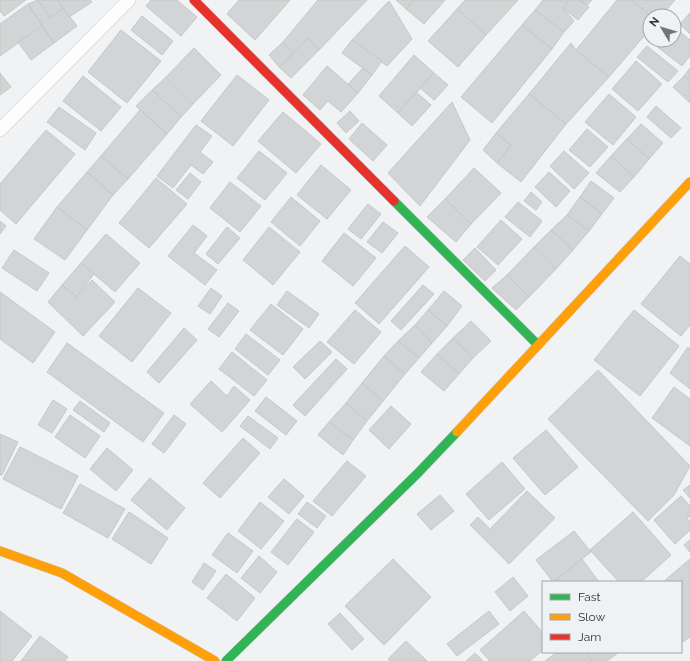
<svg xmlns="http://www.w3.org/2000/svg" width="690" height="661" viewBox="0 0 690 661" font-family="Raleway,sans-serif">
<rect width="100%" height="100%" fill="#f0f2f4"/>
<g fill="#d3d4d5" stroke="#c6c7c8">
<path d="M 0,0 L 26,0 L 4,16 L 0,11 Z"/>
<path d="M 38,0 L 58,0 L 63,8 L 50,18 Z"/>
<path d="M 38,0 L 50,18 L 63,8 L 77,26 L 54,43 L 28,4 Z"/>
<path d="M 58,0 L 90,0 L 92,2 L 69,17 Z"/>
<path d="M 151,0 L 177,0 L 197,17 L 181,36 L 146,6 Z"/>
<path d="M 239,0 L 290,0 L 255,40 L 227,14 Z"/>
<path d="M 318,0 L 367,0 L 319,50 L 308,38 L 294,53 L 283,42 Z"/>
<path d="M 396,0 L 414,0 L 406,9 Z"/>
<path d="M 414,0 L 445,0 L 424,24 L 406,9 Z"/>
<path d="M 465,0 L 518,0 L 486,35 L 457,9 Z"/>
<path d="M 543,0 L 569,0 L 563,8 L 574,21 L 564,32 L 535,10 Z"/>
<path d="M 569,0 L 579,0 L 589,7 L 578,20 L 563,8 Z"/>
<path d="M 579,0 L 592,0 L 587,5 Z"/>
<path d="M 617,0 L 632,0 L 651,16 L 650,29 L 609,77 L 576,50 Z"/>
<path d="M 632,0 L 675,0 L 661,16 L 651,16 Z"/>
<path d="M 389,1 L 412,39 L 387,66 L 352,40 Z"/>
<path d="M 28,4 L 42,26 L 0,56 L 0,24 Z"/>
<path d="M 457,9 L 486,35 L 458,67 L 428,41 Z"/>
<path d="M 535,10 L 564,32 L 552,49 L 522,25 Z"/>
<path d="M 690,13 L 690,34 L 680,24 Z"/>
<path d="M 142,16 L 173,41 L 162,55 L 131,30 Z"/>
<path d="M 522,25 L 552,49 L 492,123 L 461,97 Z"/>
<path d="M 42,26 L 54,43 L 31,60 L 18,42 Z"/>
<path d="M 674,27 L 690,40 L 690,56 L 682,66 L 655,45 L 658,40 L 674,40 Z"/>
<path d="M 121,30 L 161,61 L 127,103 L 88,72 Z"/>
<path d="M 308,38 L 319,50 L 291,78 L 279,67 Z"/>
<path d="M 352,40 L 382,61 L 372,75 L 342,53 Z"/>
<path d="M 283,42 L 294,53 L 279,67 L 269,55 Z"/>
<path d="M 571,43 L 576,50 L 609,77 L 566,124 L 529,94 Z"/>
<path d="M 647,46 L 678,71 L 668,82 L 637,57 Z"/>
<path d="M 194,48 L 221,75 L 193,104 L 166,77 Z"/>
<path d="M 414,55 L 434,73 L 398,113 L 379,96 Z"/>
<path d="M 636,61 L 662,84 L 638,111 L 612,89 Z"/>
<path d="M 327,66 L 358,93 L 341,112 L 328,101 L 320,110 L 303,95 Z"/>
<path d="M 363,68 L 372,75 L 358,93 L 348,84 Z"/>
<path d="M 690,68 L 690,81 L 684,76 Z"/>
<path d="M 0,73 L 11,87 L 0,95 Z"/>
<path d="M 434,73 L 448,85 L 434,100 L 420,88 Z"/>
<path d="M 237,75 L 269,100 L 233,146 L 201,121 Z"/>
<path d="M 83,76 L 121,107 L 101,131 L 63,101 Z"/>
<path d="M 684,76 L 690,81 L 690,103 L 673,87 Z"/>
<path d="M 166,77 L 193,104 L 181,117 L 152,90 Z"/>
<path d="M 152,90 L 181,117 L 167,134 L 136,106 Z"/>
<path d="M 416,92 L 431,105 L 412,126 L 398,113 Z"/>
<path d="M 529,94 L 566,124 L 521,182 L 497,163 L 511,145 L 496,133 Z"/>
<path d="M 609,94 L 636,117 L 613,145 L 585,122 Z"/>
<path d="M 452,102 L 470,140 L 420,206 L 388,173 Z"/>
<path d="M 656,106 L 681,128 L 671,138 L 647,117 Z"/>
<path d="M 59,107 L 96,133 L 85,150 L 47,122 Z"/>
<path d="M 140,110 L 167,134 L 128,179 L 101,156 Z"/>
<path d="M 350,111 L 359,121 L 346,133 L 337,123 Z"/>
<path d="M 283,112 L 321,144 L 296,173 L 258,141 Z"/>
<path d="M 362,123 L 387,145 L 373,161 L 349,139 Z"/>
<path d="M 641,124 L 663,143 L 649,159 L 627,139 Z"/>
<path d="M 196,125 L 212,136 L 200,152 L 213,162 L 203,174 L 191,165 L 173,188 L 157,176 Z"/>
<path d="M 587,129 L 608,147 L 590,167 L 569,150 Z"/>
<path d="M 46,130 L 75,154 L 16,224 L 0,210 L 0,184 Z"/>
<path d="M 496,133 L 511,145 L 497,163 L 483,150 Z"/>
<path d="M 627,139 L 649,159 L 634,177 L 611,156 Z"/>
<path d="M 259,151 L 287,173 L 265,200 L 237,178 Z"/>
<path d="M 564,151 L 589,173 L 574,189 L 550,166 Z"/>
<path d="M 101,156 L 128,179 L 113,195 L 87,172 Z"/>
<path d="M 611,156 L 634,177 L 620,192 L 596,173 Z"/>
<path d="M 321,165 L 351,190 L 327,219 L 297,195 Z"/>
<path d="M 474,168 L 501,193 L 471,224 L 445,199 Z"/>
<path d="M 87,172 L 113,195 L 87,230 L 57,207 Z"/>
<path d="M 549,172 L 570,191 L 556,207 L 535,187 Z"/>
<path d="M 190,173 L 201,182 L 188,199 L 176,190 Z"/>
<path d="M 156,178 L 187,204 L 149,248 L 119,223 Z"/>
<path d="M 591,181 L 614,198 L 602,214 L 580,197 Z"/>
<path d="M 230,182 L 261,206 L 240,232 L 210,208 Z"/>
<path d="M 531,192 L 542,202 L 536,210 L 524,201 Z"/>
<path d="M 291,197 L 320,221 L 300,246 L 271,222 Z"/>
<path d="M 580,197 L 602,214 L 589,231 L 567,215 Z"/>
<path d="M 445,199 L 471,224 L 456,242 L 427,217 Z"/>
<path d="M 518,202 L 542,221 L 530,237 L 505,217 Z"/>
<path d="M 368,204 L 381,214 L 361,239 L 348,229 Z"/>
<path d="M 57,207 L 87,230 L 65,260 L 34,239 Z"/>
<path d="M 567,215 L 589,231 L 573,250 L 551,230 Z"/>
<path d="M 501,220 L 522,239 L 498,265 L 477,247 Z"/>
<path d="M 0,221 L 6,226 L 0,234 Z"/>
<path d="M 383,222 L 398,233 L 382,253 L 367,242 Z"/>
<path d="M 193,225 L 207,236 L 194,253 L 217,270 L 205,285 L 168,256 Z"/>
<path d="M 227,227 L 240,238 L 218,264 L 206,254 Z"/>
<path d="M 269,227 L 300,252 L 273,285 L 243,260 Z"/>
<path d="M 551,230 L 573,250 L 556,269 L 534,247 Z"/>
<path d="M 344,233 L 376,258 L 353,286 L 322,261 Z"/>
<path d="M 106,234 L 140,263 L 115,292 L 81,263 Z"/>
<path d="M 405,246 L 429,267 L 379,324 L 355,303 Z"/>
<path d="M 534,247 L 556,269 L 529,297 L 507,275 Z"/>
<path d="M 475,248 L 496,270 L 485,281 L 463,260 Z"/>
<path d="M 14,250 L 49,273 L 37,291 L 2,268 Z"/>
<path d="M 680,256 L 690,264 L 690,325 L 681,336 L 641,304 Z"/>
<path d="M 81,263 L 94,274 L 76,297 L 62,285 Z"/>
<path d="M 507,275 L 529,297 L 516,310 L 492,288 Z"/>
<path d="M 92,280 L 115,302 L 83,336 L 48,302 L 62,285 L 76,297 Z"/>
<path d="M 423,285 L 434,294 L 401,330 L 391,321 Z"/>
<path d="M 138,288 L 171,313 L 132,362 L 99,336 Z"/>
<path d="M 211,288 L 222,296 L 210,314 L 198,306 Z"/>
<path d="M 287,291 L 319,314 L 309,328 L 277,305 Z"/>
<path d="M 444,291 L 462,306 L 447,326 L 428,310 Z"/>
<path d="M 0,292 L 55,332 L 33,363 L 0,339 Z"/>
<path d="M 228,303 L 239,311 L 219,337 L 208,329 Z"/>
<path d="M 271,304 L 303,329 L 283,355 L 250,330 Z"/>
<path d="M 355,310 L 381,332 L 354,364 L 327,342 Z"/>
<path d="M 428,310 L 447,326 L 432,343 L 415,325 Z"/>
<path d="M 634,310 L 679,346 L 640,396 L 594,360 Z"/>
<path d="M 471,321 L 491,341 L 473,358 L 453,338 Z"/>
<path d="M 415,325 L 432,343 L 419,358 L 398,341 Z"/>
<path d="M 184,328 L 197,340 L 159,383 L 147,372 Z"/>
<path d="M 246,334 L 280,360 L 268,375 L 235,349 Z"/>
<path d="M 453,338 L 473,358 L 459,374 L 437,354 Z"/>
<path d="M 320,341 L 332,352 L 305,379 L 293,367 Z"/>
<path d="M 398,341 L 419,358 L 405,374 L 384,356 Z"/>
<path d="M 67,343 L 164,413 L 143,442 L 47,372 Z"/>
<path d="M 688,347 L 690,349 L 690,389 L 670,373 Z"/>
<path d="M 232,352 L 267,380 L 254,396 L 219,369 Z"/>
<path d="M 437,354 L 459,374 L 444,391 L 421,372 Z"/>
<path d="M 384,356 L 405,374 L 383,401 L 362,383 Z"/>
<path d="M 336,359 L 347,369 L 305,416 L 293,405 Z"/>
<path d="M 598,370 L 690,466 L 674,495 L 648,521 L 548,419 Z"/>
<path d="M 211,381 L 227,396 L 234,386 L 250,400 L 222,432 L 190,404 Z"/>
<path d="M 362,383 L 383,401 L 367,421 L 346,403 Z"/>
<path d="M 674,387 L 690,399 L 690,446 L 652,418 Z"/>
<path d="M 266,397 L 297,421 L 286,435 L 255,411 Z"/>
<path d="M 53,400 L 67,409 L 52,433 L 38,425 Z"/>
<path d="M 80,401 L 110,423 L 104,432 L 73,410 Z"/>
<path d="M 346,403 L 367,421 L 353,440 L 329,422 Z"/>
<path d="M 391,406 L 411,424 L 389,449 L 369,430 Z"/>
<path d="M 70,415 L 100,436 L 85,458 L 55,437 Z"/>
<path d="M 174,415 L 186,424 L 164,453 L 152,444 Z"/>
<path d="M 248,416 L 278,438 L 270,449 L 240,426 Z"/>
<path d="M 329,422 L 353,440 L 343,455 L 318,435 Z"/>
<path d="M 546,430 L 578,467 L 545,495 L 513,458 Z"/>
<path d="M 0,434 L 18,442 L 2,475 L 0,475 Z"/>
<path d="M 243,438 L 260,453 L 220,498 L 203,483 Z"/>
<path d="M 20,447 L 78,476 L 61,509 L 3,479 Z"/>
<path d="M 107,448 L 133,470 L 116,491 L 90,469 Z"/>
<path d="M 347,461 L 366,476 L 332,516 L 313,501 Z"/>
<path d="M 502,462 L 525,489 L 489,520 L 466,494 Z"/>
<path d="M 150,478 L 185,508 L 167,530 L 131,500 Z"/>
<path d="M 284,479 L 304,496 L 289,514 L 268,497 Z"/>
<path d="M 80,484 L 125,509 L 108,538 L 63,513 Z"/>
<path d="M 690,485 L 690,498 L 683,490 Z"/>
<path d="M 527,491 L 555,518 L 509,564 L 470,525 L 478,517 L 490,529 Z"/>
<path d="M 440,495 L 454,511 L 431,530 L 417,514 Z"/>
<path d="M 681,496 L 690,506 L 690,516 L 687,518 L 690,522 L 690,530 L 675,544 L 654,520 Z"/>
<path d="M 260,502 L 284,521 L 261,549 L 238,531 Z"/>
<path d="M 307,502 L 326,516 L 317,528 L 298,514 Z"/>
<path d="M 129,512 L 168,538 L 151,564 L 112,539 Z"/>
<path d="M 633,512 L 671,555 L 641,582 L 619,582 L 590,550 Z"/>
<path d="M 297,519 L 314,532 L 288,565 L 271,552 Z"/>
<path d="M 574,531 L 591,552 L 553,582 L 536,560 Z"/>
<path d="M 228,533 L 253,551 L 237,573 L 212,555 Z"/>
<path d="M 690,540 L 690,552 L 684,545 Z"/>
<path d="M 259,556 L 277,572 L 260,593 L 241,578 Z"/>
<path d="M 393,559 L 431,597 L 384,645 L 345,606 Z"/>
<path d="M 582,559 L 599,582 L 552,582 L 553,582 Z"/>
<path d="M 690,559 L 690,637 L 681,643 L 681,582 L 663,582 Z"/>
<path d="M 204,563 L 216,571 L 203,590 L 192,582 Z"/>
<path d="M 226,574 L 255,598 L 237,621 L 207,598 Z"/>
<path d="M 513,577 L 528,596 L 510,611 L 495,592 Z"/>
<path d="M 0,611 L 32,636 L 12,661 L 0,661 Z"/>
<path d="M 489,611 L 499,624 L 457,656 L 447,644 Z"/>
<path d="M 524,611 L 543,633 L 543,650 L 530,661 L 490,661 L 480,650 Z"/>
<path d="M 340,613 L 364,639 L 352,650 L 328,624 Z"/>
<path d="M 40,636 L 68,657 L 65,661 L 21,661 Z"/>
<path d="M 406,641 L 427,661 L 390,661 L 388,659 Z"/>
<path d="M 557,652 L 585,652 L 592,661 L 545,661 Z"/>
<path d="M 585,652 L 619,652 L 607,661 L 592,661 Z"/>
<path d="M 475,653 L 483,661 L 466,661 Z"/>
</g>
<g fill="none" stroke-linecap="round" stroke-linejoin="round">
<g stroke="#cccecf" stroke-width="14">
<path id="lane" d="M 0,130 L 129,0"/>
</g>
<g stroke="#cccecf" stroke-width="10">
<g id="fast">
<path d="M 394,201 L 538,345"/>
<path d="M 226,661 L 417,474 L 457,432"/>
</g>
</g>
<g stroke="#cccecf" stroke-width="10">
<g id="slow">
<path d="M 457,432 L 690,182"/>
<path d="M 0,551 L 62,573 L 215,661"/>
</g>
</g>
<g stroke="#cccecf" stroke-width="10">
<path id="jam" d="M 194,0 L 394,201"/>
</g>
<use href="#lane" stroke="#fdfdfd" stroke-width="13"/>
<use href="#fast" stroke="#30b455" stroke-width="9"/>
<use href="#slow" stroke="#ff9f0a" stroke-width="9"/>
<use href="#jam" stroke="#e5322d" stroke-width="9"/>
</g>
<rect x="542" y="581" width="140" height="72" fill="#eff2f5" stroke="#a3a5a7"/>
<rect x="550" y="594" width="20" height="6" fill="#30b455" stroke="#a3a5a7"/>
<text x="578" y="601" font-size="12" fill="#303132">Fast</text>
<rect x="550" y="614" width="20" height="6" fill="#ff9f0a" stroke="#a3a5a7"/>
<text x="578" y="621" font-size="12" fill="#303132">Slow</text>
<rect x="550" y="634" width="20" height="6" fill="#e5322d" stroke="#a3a5a7"/>
<text x="578" y="641" font-size="12" fill="#303132">Jam</text>
<g transform="translate(662 28) rotate(308)"><circle r="19" fill="#eff2f5" stroke="#a3a5a7"/>
<path d="M0-3L7 15L0 10L-7 15Z" fill="#737576"/>
<text y="-6" font-size="11" font-weight="bold" text-anchor="middle" fill="#303132">N</text>
</g>
</svg>
